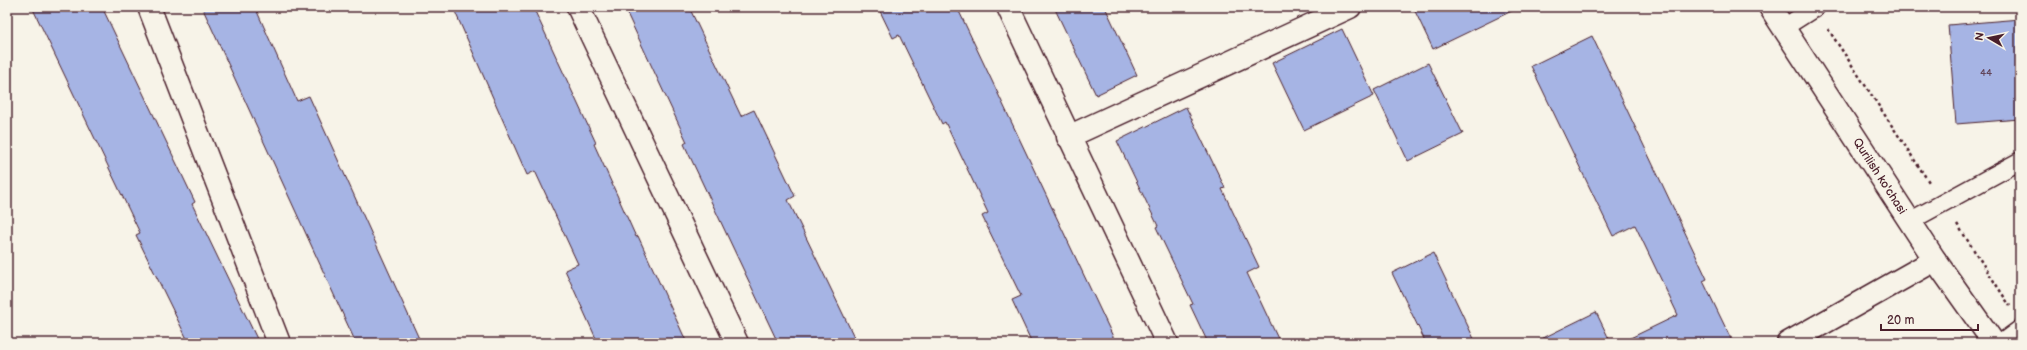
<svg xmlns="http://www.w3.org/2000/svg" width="2027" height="350" viewBox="0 0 2027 350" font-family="'Balsamiq Sans',sans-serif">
<rect width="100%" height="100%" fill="#f7f3e8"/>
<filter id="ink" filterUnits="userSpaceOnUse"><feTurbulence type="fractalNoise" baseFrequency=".025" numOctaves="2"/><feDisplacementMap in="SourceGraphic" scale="8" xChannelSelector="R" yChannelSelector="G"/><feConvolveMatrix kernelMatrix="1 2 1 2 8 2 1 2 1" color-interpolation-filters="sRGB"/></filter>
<g filter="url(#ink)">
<g fill="#a6b4e4" stroke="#4a1f2b">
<path d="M 32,7 L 102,7 L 195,202 L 192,204 L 259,343 L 189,343 L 136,235 L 140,233 Z"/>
<path d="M 202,7 L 255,7 L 297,101 L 309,96 L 421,343 L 356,343 Z"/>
<path d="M 453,7 L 533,7 L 596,143 L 594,144 L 636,237 L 638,236 L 687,343 L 598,343 L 565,270 L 578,264 L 535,171 L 527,175 Z"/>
<path d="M 624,7 L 689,7 L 741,116 L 754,110 L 795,196 L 788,200 L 857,343 L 778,343 L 684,144 L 687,142 Z"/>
<path d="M 878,7 L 957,7 L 1116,343 L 1032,343 L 1012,300 L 1021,296 L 982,216 L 988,213 L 945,122 L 942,124 L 899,35 L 893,38 Z"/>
<path d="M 1054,7 L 1105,7 L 1137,75 L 1096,95 Z"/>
<path d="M 1413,7 L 1520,7 L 1433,49 Z"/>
<path d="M 2020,19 L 2020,119 L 1956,124 L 1948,25 Z"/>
<path d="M 1342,29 L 1374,96 L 1304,130 L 1272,63 Z"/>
<path d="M 1592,36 L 1707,279 L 1703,281 L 1733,343 L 1620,343 L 1678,315 L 1635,225 L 1613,236 L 1531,66 Z"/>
<path d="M 1428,63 L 1463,134 L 1408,161 L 1374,90 Z"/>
<path d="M 1186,107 L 1225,188 L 1222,189 L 1259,267 L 1247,273 L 1280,343 L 1208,343 L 1190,305 L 1193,304 L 1156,227 L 1158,226 L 1117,141 Z"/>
<path d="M 1433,253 L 1476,343 L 1426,343 L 1392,273 Z"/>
<path d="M 1596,312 L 1611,343 L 1533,343 Z"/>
</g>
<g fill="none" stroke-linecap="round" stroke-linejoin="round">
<g stroke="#4a1f2b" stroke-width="20">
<g id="service">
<path d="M 1783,28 L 1816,7"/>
<path d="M 1910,221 L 2020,161"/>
<path d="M 2001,343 L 2020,329"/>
</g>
</g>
<g stroke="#4a1f2b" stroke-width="25">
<g id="minor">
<path d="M 149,7 L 279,343"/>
<path d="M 578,7 L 737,343"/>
<path d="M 1008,7 L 1167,343"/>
<path d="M 1068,137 L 1350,7"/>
<path d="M 1788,343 L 1935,260"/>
</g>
</g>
<g stroke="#4a1f2b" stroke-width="25">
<path id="tertiary" d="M 1770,7 L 1935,260 L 1994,343"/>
</g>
<g stroke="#4a1f2b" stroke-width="2.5" stroke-dasharray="3 3" stroke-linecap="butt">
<path d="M 1828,29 L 1929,182"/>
<path d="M 1957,224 L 2010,306"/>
</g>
<use href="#service" stroke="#f7f3e8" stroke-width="17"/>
<use href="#minor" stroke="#f7f3e8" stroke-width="22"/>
<use href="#tertiary" stroke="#f7f3e8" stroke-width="22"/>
</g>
</g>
<g text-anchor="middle" stroke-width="3.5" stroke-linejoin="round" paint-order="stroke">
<g font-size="10" fill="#614459">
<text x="1986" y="76">44</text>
</g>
<g font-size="12" fill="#4a1f2b" stroke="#f7f3e8">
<text transform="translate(1880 176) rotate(57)" y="4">Qurilish ko'chasi</text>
</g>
</g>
<rect width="2027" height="350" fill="none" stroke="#f7f3e8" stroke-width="24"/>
<rect x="12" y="12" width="2003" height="326" fill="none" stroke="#4a1f2b" stroke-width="1.5" filter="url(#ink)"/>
<g transform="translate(1989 38) rotate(279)" stroke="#f7f3e8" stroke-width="3" paint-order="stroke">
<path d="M0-3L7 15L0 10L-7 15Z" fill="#4a1f2b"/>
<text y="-6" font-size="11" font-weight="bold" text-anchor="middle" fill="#4a1f2b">N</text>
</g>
<path d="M1881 324v6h97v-6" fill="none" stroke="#4a1f2b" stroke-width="2"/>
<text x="1887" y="324" font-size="12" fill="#4a1f2b" stroke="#f7f3e8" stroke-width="3" paint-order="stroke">20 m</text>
</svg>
